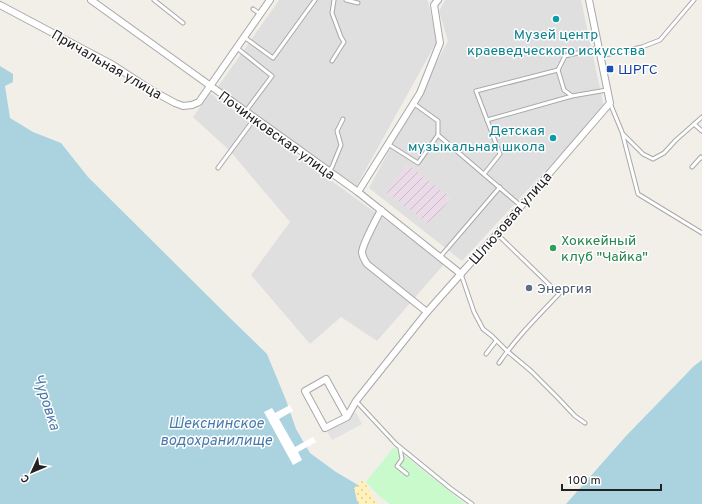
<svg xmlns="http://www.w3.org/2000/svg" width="702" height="504" viewBox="0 0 702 504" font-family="Overpass,sans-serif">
<defs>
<pattern id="industrial-furrows" width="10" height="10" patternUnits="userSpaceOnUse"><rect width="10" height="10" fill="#ebdbe8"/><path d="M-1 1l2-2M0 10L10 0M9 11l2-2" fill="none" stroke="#c9bcc7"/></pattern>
<pattern id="sand-dots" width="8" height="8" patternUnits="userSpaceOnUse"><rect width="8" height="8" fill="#fff1ba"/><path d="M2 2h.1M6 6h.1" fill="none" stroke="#dacea0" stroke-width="1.8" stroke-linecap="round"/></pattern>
</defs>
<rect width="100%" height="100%" fill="#f2efe9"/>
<g fill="#e0dfdf">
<path d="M 279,0 L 427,0 L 428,1 L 437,41 L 356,187 L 217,88 Z"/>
<path d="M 445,0 L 581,0 L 604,107 L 462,261 L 369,188 L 448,41 L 439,11 Z"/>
<path d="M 210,93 L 445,263 L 377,341 L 341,317 L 310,344 L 251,275 L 290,222 L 230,151 L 193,117 Z"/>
</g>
<path fill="url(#industrial-furrows)" d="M 407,164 L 451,198 L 429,224 L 386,192 Z"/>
<path fill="url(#sand-dots)" d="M 361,481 L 364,481 L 378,504 L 359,504 L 357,501 L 353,488 Z"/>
<path fill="#c8facc" d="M 394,447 L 465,504 L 390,504 L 379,496 L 366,482 Z"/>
<path fill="#e2e2e2" d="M 356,412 L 362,424 L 332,440 L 325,428 Z"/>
<g fill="#aad3df">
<path d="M 0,66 L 13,74 L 13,82 L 5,86 L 10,118 L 33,132 L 61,143 L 88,177 L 230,318 L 267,354 L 286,400 L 296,429 L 310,453 L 336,472 L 358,485 L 354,488 L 357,501 L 359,504 L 0,504 Z"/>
<path d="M 702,360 L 702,504 L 566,504 L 626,436 L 694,366 Z"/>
</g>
<path fill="#fff" d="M 290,405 L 293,411 L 279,419 L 295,447 L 313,437 L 316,442 L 298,452 L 302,460 L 293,465 L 264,412 L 272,408 L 275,413 Z"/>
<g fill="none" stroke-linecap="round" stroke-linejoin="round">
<g stroke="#a9a9a9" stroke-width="5">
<g id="service">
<path d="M 154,0 L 183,23"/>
<path d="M 346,0 L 358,3"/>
<path d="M 253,9 L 260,14"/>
<path d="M 244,37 L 273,58 L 315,0"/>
<path d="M 237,48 L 272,76 L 246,111"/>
<path d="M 599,48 L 565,56 L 558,70 L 564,90 L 572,96 L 607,90"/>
<path d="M 600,56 L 642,47 L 660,40 L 694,0"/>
<path d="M 332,61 L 344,42 L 341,37 L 332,13 L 334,0"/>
<path d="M 413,103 L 438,121 L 438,135 L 521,206"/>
<path d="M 610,103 L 622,132 L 638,194 L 702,233"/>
<path d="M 487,120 L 572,96"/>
<path d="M 694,124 L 702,131"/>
<path d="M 623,134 L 643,154 L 653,159 L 664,153 L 676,140 L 702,117"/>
<path d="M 388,144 L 418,163 L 438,135"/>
<path d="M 692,167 L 701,157 L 702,158"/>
<path d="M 218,168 L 255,118"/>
<path d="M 329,171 L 332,167 L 341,145 L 337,131 L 343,119"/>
<path d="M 484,174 L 500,154 L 476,91 L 558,70"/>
<path d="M 497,234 L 559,294 C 538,316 516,338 499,363"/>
<path d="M 440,257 L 500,187"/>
<path d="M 461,274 L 474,312 L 483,329 L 492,336 L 507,351 L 531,371 L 558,398 L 575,416 L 585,423"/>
<path d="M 486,354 L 496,341"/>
<path d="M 356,401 L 396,444 L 450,488 L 472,504"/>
<path d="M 400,448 L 402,459 L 397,466 L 407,474"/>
</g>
</g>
<g stroke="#a9a9a9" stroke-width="8">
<g id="minor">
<path d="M 91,0 L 358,192 L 461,274"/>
<path d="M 0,5 L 113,65 L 153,91 L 175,103 L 183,106 L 192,105 L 199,102 L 270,0"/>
<path d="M 358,192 L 420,93 L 440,43 L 434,5 L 438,0"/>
<path d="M 381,210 C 376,220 363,243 362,252 C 362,257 365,260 367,264 L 427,312"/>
<path d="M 347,417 L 326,379 L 305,391 L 325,428 L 347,417 L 356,401 L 427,312 L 466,268 L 497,234 L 610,103 L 589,0"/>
</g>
</g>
<use href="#service" stroke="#fff" stroke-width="3"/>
<use href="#minor" stroke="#fff" stroke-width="6"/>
</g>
<g fill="#0f9aa8" stroke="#fff" stroke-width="1.5">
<circle cx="556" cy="19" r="4"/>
<circle cx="553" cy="138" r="4"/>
</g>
<rect fill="#1a4fb4" stroke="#fff" stroke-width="1.5" x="606" y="65" width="8" height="8" rx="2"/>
<circle fill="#2e9e5b" stroke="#fff" stroke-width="1.5" cx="553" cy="248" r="4"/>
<circle fill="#5c6f8a" stroke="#fff" stroke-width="1.5" cx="529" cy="288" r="4"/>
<g text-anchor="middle" stroke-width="3" stroke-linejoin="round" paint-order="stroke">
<g font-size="14" fill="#0d838f" stroke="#fff">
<text x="556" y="39">Музей центр<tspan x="556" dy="16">краеведческого искусства</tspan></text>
<text x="545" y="135" text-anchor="end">Детская<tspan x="545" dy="16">музыкальная школа</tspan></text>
</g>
<g font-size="14" fill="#222" stroke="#fff">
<text transform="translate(107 64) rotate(30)" y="5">Причальная улица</text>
<text transform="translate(277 135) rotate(36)" y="5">Починковская улица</text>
<text transform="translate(510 218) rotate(-49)" y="5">Шлюзовая улица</text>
</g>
<g font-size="14" fill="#164399" stroke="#fff" text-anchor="start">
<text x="618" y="74">ШРГС</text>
</g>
<g font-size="14" fill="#27864d" stroke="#fff" text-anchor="start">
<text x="561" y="245">Хоккейный<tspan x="561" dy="16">клуб "Чайка"</tspan></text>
</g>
<g font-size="14" fill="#4e5e75" stroke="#fff" text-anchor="start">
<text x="537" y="293">Энергия</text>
</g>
<g font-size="15" font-style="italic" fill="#4a7aab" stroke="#fff">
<text transform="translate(47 402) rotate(72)" y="5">Чуровка</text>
<text x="216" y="428">Шекснинское<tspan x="216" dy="17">водохранилище</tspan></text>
</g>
</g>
<g transform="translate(32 472) rotate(226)" stroke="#ffffff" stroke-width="3" paint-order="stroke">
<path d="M0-3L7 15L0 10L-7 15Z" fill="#222222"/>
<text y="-6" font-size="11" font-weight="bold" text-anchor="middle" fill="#222222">С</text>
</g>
<path d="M562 484v6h99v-6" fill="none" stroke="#222222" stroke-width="2"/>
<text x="568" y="484" font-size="12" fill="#222222" stroke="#ffffff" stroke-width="3" paint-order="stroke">100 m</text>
</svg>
